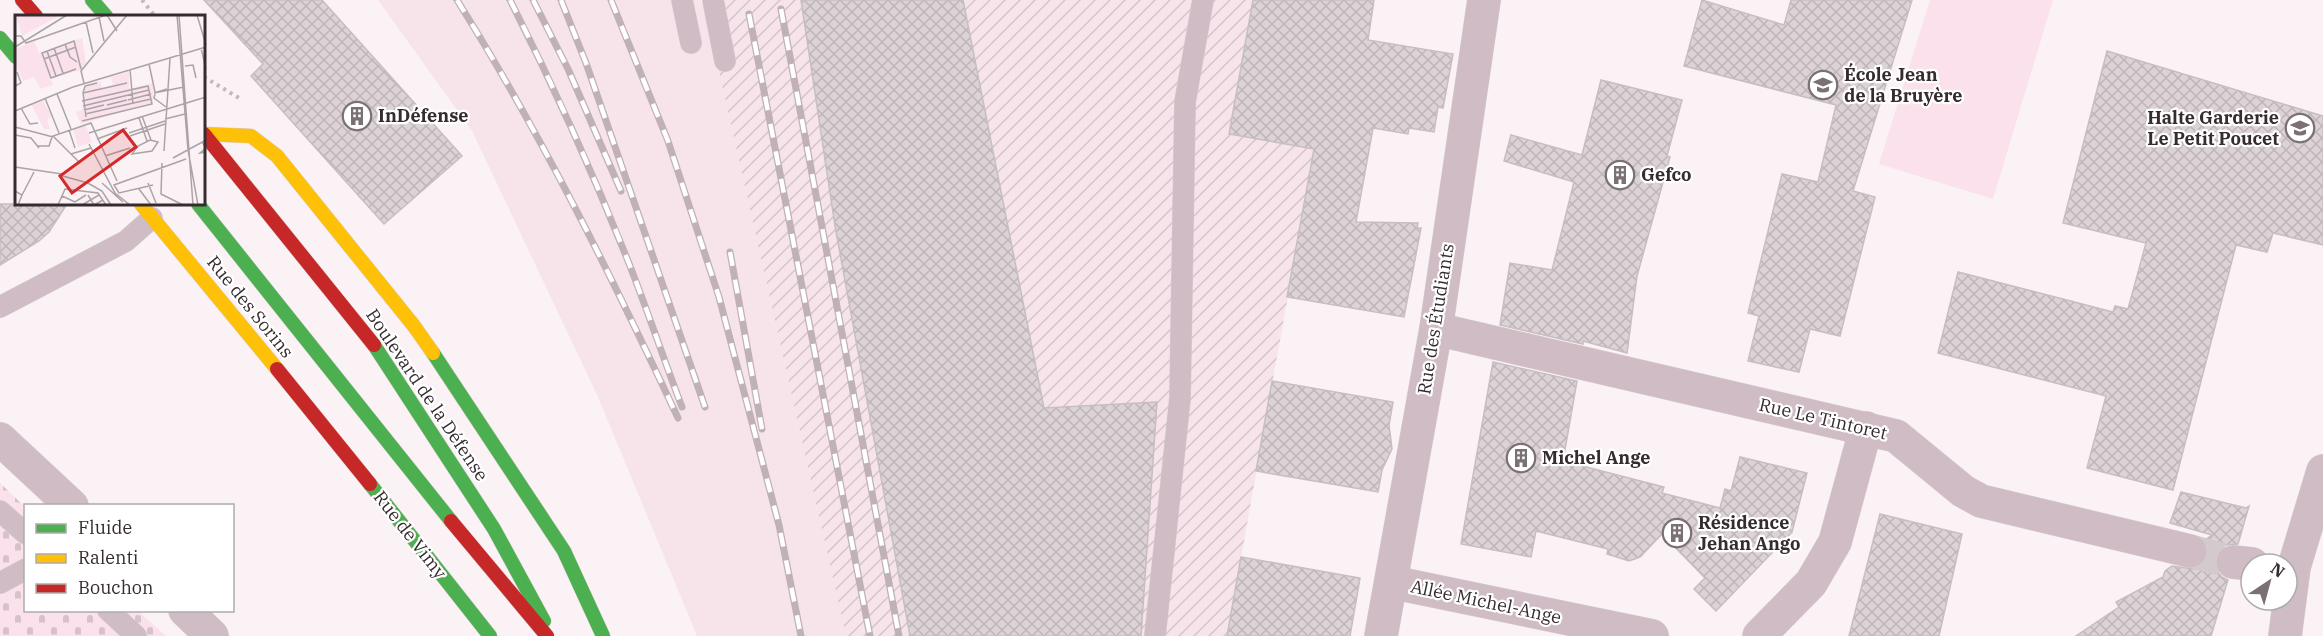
<svg xmlns="http://www.w3.org/2000/svg" width="2323" height="636" viewBox="0 0 2323 636" font-family="'IBM Plex Serif',serif">
<defs>
<pattern id="industrial-furrows" width="10" height="10" patternUnits="userSpaceOnUse" patternTransform="scale(1.5)"><rect width="10" height="10" fill="#f7e4eb"/><path d="M-1 1l2-2M0 10L10 0M9 11l2-2" fill="none" stroke="#d4c4ca"/></pattern>
<pattern id="cemetery-stones" width="16" height="16" patternUnits="userSpaceOnUse" patternTransform="scale(1.5)"><rect width="16" height="16" fill="#fae1eb"/><path d="M2 7V4a2 2 0 0 1 4 0v3zM10 15v-3a2 2 0 0 1 4 0v3z" fill="#d7c1ca"/></pattern>
<pattern id="building-cross-hatch" width="8" height="8" patternUnits="userSpaceOnUse" patternTransform="scale(1.5)"><rect width="8" height="8" fill="#ddd3d7"/><path d="M0 0l8 8M0 8l8-8" fill="none" stroke="#beb5b9"/></pattern>
</defs>
<rect width="100%" height="100%" fill="#fbf2f6"/>
<path fill="#f7e4eb" d="M 378,0 L 701,0 L 906,636 L 697,636 L 598,397 L 472,131 Z"/>
<path fill="url(#industrial-furrows)" d="M 703,0 L 1341,0 L 1227,636 L 846,636 Z"/>
<path fill="#fae1eb" d="M 1930,0 L 2053,0 L 1993,199 L 1879,164 Z"/>
<path fill="url(#cemetery-stones)" d="M 0,483 L 25,507 L 26,610 L 138,611 L 166,636 L 0,636 Z"/>
<g fill="url(#building-cross-hatch)" stroke="#c6bec1" stroke-width="1.5">
<path d="M 204,0 L 322,0 L 462,156 L 384,224 L 251,76 L 263,64 Z"/>
<path d="M 801,0 L 963,0 L 1044,408 L 1157,402 L 1141,636 L 910,636 L 835,226 Z"/>
<path d="M 1253,0 L 1374,0 L 1368,40 L 1453,54 L 1443,108 L 1438,107 L 1434,132 L 1409,128 L 1408,134 L 1373,128 L 1356,222 L 1418,223 L 1417,228 L 1421,228 L 1404,317 L 1287,297 L 1314,149 L 1229,134 Z"/>
<path d="M 1702,0 L 1784,25 L 1791,0 L 1912,0 L 1853,191 L 1875,197 L 1840,336 L 1810,329 L 1799,372 L 1748,361 L 1759,316 L 1748,313 L 1782,174 L 1818,182 L 1836,105 L 1684,66 Z"/>
<path d="M 2107,51 L 2323,116 L 2323,245 L 2273,233 L 2267,252 L 2236,245 L 2173,490 L 2087,468 L 2106,396 L 1938,353 L 1958,272 L 2113,312 L 2115,306 L 2128,309 L 2146,243 L 2063,223 Z"/>
<path d="M 1601,80 L 1682,100 L 1667,156 L 1670,157 L 1637,276 L 1627,353 L 1583,341 L 1583,344 L 1500,325 L 1510,263 L 1552,270 L 1574,182 L 1504,161 L 1511,135 L 1582,155 Z"/>
<path d="M 0,204 L 67,204 L 49,232 L 39,241 L 0,265 Z"/>
<path d="M 1493,362 L 1577,381 L 1563,461 L 1664,487 L 1662,493 L 1720,508 L 1725,489 L 1731,491 L 1740,457 L 1807,473 L 1792,532 L 1716,611 L 1694,589 L 1705,578 L 1662,534 L 1640,557 L 1629,561 L 1607,554 L 1608,549 L 1536,531 L 1531,557 L 1461,544 Z"/>
<path d="M 1272,381 L 1393,402 L 1389,425 L 1392,449 L 1382,470 L 1378,492 L 1256,471 Z"/>
<path d="M 2181,492 L 2246,508 L 2249,506 L 2238,544 L 2225,545 L 2218,551 L 2214,559 L 2216,570 L 2222,577 L 2228,580 L 2211,636 L 2076,636 L 2119,607 L 2116,602 L 2163,577 L 2165,571 L 2172,566 L 2195,569 L 2204,563 L 2208,555 L 2208,546 L 2205,540 L 2212,535 L 2170,523 Z"/>
<path d="M 1880,514 L 1962,534 L 1939,636 L 1849,636 Z"/>
<path d="M 1241,557 L 1360,578 L 1350,636 L 1227,636 Z"/>
</g>
<g fill="none" stroke-linecap="round" stroke-linejoin="round">
<path stroke="#d4cace" stroke-width="33" stroke-dasharray="33 16" stroke-linecap="butt" d="M 2190,551 L 2233,562"/>
<g stroke="#d7cfd2" stroke-width="22">
<g id="lane">
<path d="M 682,0 L 691,43"/>
<path d="M 713,0 L 725,61"/>
<path d="M 0,307 L 126,241 L 152,218"/>
<path d="M 0,511 L 26,534"/>
<path d="M 0,583 L 26,569"/>
<path d="M 108,610 L 136,636"/>
<path d="M 1155,636 L 1180,398 L 1185,102 L 1203,0"/>
</g>
</g>
<g stroke="#d7cfd2" stroke-width="34">
<g id="street">
<path d="M 1436,329 L 1896,436 L 1963,491 L 1981,501 L 2190,551"/>
<path d="M 0,439 L 72,506"/>
<path d="M 2233,562 L 2252,564"/>
<path d="M 1391,582 L 1652,636"/>
<path d="M 185,610 L 212,636"/>
<path d="M 1381,636 L 1436,329 L 1484,0"/>
<path d="M 1759,636 L 1811,583 L 1835,542 L 1866,428"/>
<path d="M 2285,636 L 2294,567 L 2323,471"/>
</g>
</g>
<g stroke="#d7cfd2" stroke-width="15">
<g id="fast">
<path d="M 92,0 L 106,16"/>
<path d="M 0,38 L 16,57"/>
<path d="M 198,204 L 451,521"/>
<path d="M 374,345 L 494,529 L 544,621"/>
<path d="M 433,353 L 564,551 L 603,636"/>
<path d="M 370,484 L 490,636"/>
</g>
</g>
<g stroke="#d7cfd2" stroke-width="15">
<g id="slow">
<path d="M 204,134 L 251,136 L 277,156 L 414,326 L 433,353"/>
<path d="M 141,204 L 277,369"/>
</g>
</g>
<g stroke="#d7cfd2" stroke-width="15">
<g id="jam">
<path d="M 22,0 L 36,16"/>
<path d="M 204,134 L 374,345"/>
<path d="M 277,369 L 370,484"/>
<path d="M 451,521 L 547,636"/>
</g>
</g>
<g stroke="#c5b6bb" stroke-width="4" stroke-dasharray="3 4.5" stroke-linecap="butt">
<path d="M 142,0 L 155,16"/>
<path d="M 204,77 L 239,98"/>
</g>
<use href="#lane" stroke="#d0bcc5" stroke-width="21"/>
<use href="#street" stroke="#d0bcc5" stroke-width="33"/>
<use href="#fast" stroke="#4caf50" stroke-width="14"/>
<use href="#slow" stroke="#ffc107" stroke-width="14"/>
<use href="#jam" stroke="#c62828" stroke-width="14"/>
<g stroke="#bfb1b7" stroke-width="7">
<g id="rail">
<path d="M 457,0 C 541,134 611,275 678,418"/>
<path d="M 510,0 C 554,87 594,175 630,266 C 648,312 664,360 682,407"/>
<path d="M 533,0 L 568,69 L 621,191"/>
<path d="M 561,0 L 586,63 L 705,407"/>
<path d="M 611,0 L 668,141 L 719,297 L 779,525 L 801,636"/>
<path d="M 781,9 L 899,636"/>
<path d="M 749,14 L 870,636"/>
<path d="M 730,252 L 762,429"/>
</g>
</g>
<use href="#rail" stroke="#fff" stroke-width="4.5" stroke-dasharray="14" stroke-linecap="butt"/>
</g>
<defs>
<g id="school-ring" transform="scale(1.5)"><circle r="9.5" fill="#fff" stroke="#7b7175" stroke-width="1.5"/><path d="M0-5L7-2L0 1L-7-2ZM-4 1L0 2.5L4 1V4Q0 6-4 4Z" fill="#7b7175"/></g>
<g id="building-ring" transform="scale(1.5)"><circle r="9.5" fill="#fff" stroke="#7b7175" stroke-width="1.5"/><path d="M-4-6H4V6H1V3H-1V6H-4ZM-2.5-4.3h1.7v1.8h-1.7ZM.8-4.3h1.7v1.8H.8ZM-2.5-1h1.7V.8h-1.7ZM.8-1h1.7V.8H.8Z" fill="#7b7175"/></g>
</defs>
<g fill-rule="evenodd">
<use href="#school-ring" x="1823" y="85"/>
<use href="#building-ring" x="357" y="116"/>
<use href="#school-ring" x="2300" y="128"/>
<use href="#building-ring" x="1620" y="175"/>
<use href="#building-ring" x="1521" y="458"/>
<use href="#building-ring" x="1677" y="533"/>
</g>
<g text-anchor="middle" stroke-width="4.5" stroke-linejoin="round" paint-order="stroke">
<g font-size="18" font-weight="bold" fill="#362c30" stroke="#fff" text-anchor="start">
<text x="1844" y="81">École Jean<tspan x="1844" dy="21">de la Bruyère</tspan></text>
<text x="378" y="122">InDéfense</text>
<text x="2279" y="124" text-anchor="end">Halte Garderie<tspan x="2279" dy="21">Le Petit Poucet</tspan></text>
<text x="1641" y="181">Gefco</text>
<text x="1542" y="464">Michel Ange</text>
<text x="1698" y="529">Résidence<tspan x="1698" dy="21">Jehan Ango</tspan></text>
</g>
<g font-size="18" fill="#362c30" stroke="#fff">
<text transform="translate(250 307) rotate(51)" y="6">Rue des Sorins</text>
<text transform="translate(1436 319) rotate(-81)" y="6">Rue des Étudiants</text>
<text transform="translate(427 395) rotate(56)" y="6">Boulevard de la Défense</text>
<text transform="translate(1823 419) rotate(13)" y="6">Rue Le Tintoret</text>
<text transform="translate(410 535) rotate(52)" y="6">Rue de Vimy</text>
<text transform="translate(1486 602) rotate(12)" y="6">Allée Michel-Ange</text>
</g>
</g>
<g transform="translate(15 15)">
<rect width="190" height="190" fill="#fbf2f6"/>
<path d="M 1,0 L 41,0 L 42,2 L 7,21 ZM 19,26 L 38,70 L 26,74 L 19,62 L 8,66 L 0,48 L 0,34 Z" fill="#fae1eb"/>
<path d="M 67,23 L 71,48 L 66,55 L 34,64 L 24,38 ZM 114,57 L 114,74 L 138,68 L 138,88 L 66,109 L 61,97 L 67,95 L 69,70 L 85,66 L 87,73 L 98,70 L 96,62 Z" fill="#fae1eb"/>
<path d="M 70,109 L 77,127 L 63,132 L 58,114 Z" fill="#fae1eb"/>
<path d="M 28,85 L 37,102 L 32,104 L 35,114 L 29,114 L 16,89 Z" fill="#fae1eb"/>
<path fill="none" stroke="#aca3a7" stroke-width="1.5" d="M 92,0 L 102,16M 162,0 L 173,135 L 183,190M 164,0 L 178,190M 182,0 L 191,30M 84,2 L 89,26M 71,7 L 78,38M 0,21 L 6,21 L 11,28 L 91,0M 50,29 L 55,42 L 62,47M 0,32 L 52,0M 39,33 L 48,58M 186,33 L 191,54M 32,36 L 41,61M 29,44 L 61,32M 134,49 L 140,77M 170,51 L 178,50 L 181,63M 61,54 L 36,63 L 27,38 L 59,26 L 66,54M 115,54 L 118,89M 69,68 L 66,56 L 112,0M 0,71 L 6,68 L 2,57M 152,74 L 139,78 L 169,72M 68,78 L 112,68M 42,79 L 56,114M 140,79 L 139,83 L 151,92M 30,83 L 44,118M 113,85 L 136,79M 92,90 L 112,85M 68,91 L 134,75M 6,93 L 15,109 L 23,108M 69,95 L 89,90M 0,96 L 58,72 L 191,32M 70,99 L 136,84M 127,101 L 136,125M 71,102 L 68,78 L 70,71 L 82,68M 124,103 L 132,126M 150,104 L 170,99M 67,106 L 137,89 L 133,71 L 67,86M 0,112 L 38,122M 54,115 L 60,133M 74,118 L 191,82M 114,118 L 150,106M 0,120 L 16,123 L 24,133M 115,121 L 150,109M 82,124 L 112,113M 135,125 L 143,127 L 137,136 L 117,139 L 123,131 ZM 187,127 L 191,133 L 185,138 L 191,137M 74,129 L 100,178 L 115,190M 23,131 L 34,131 L 37,122M 149,136 L 155,43M 56,139 L 76,133M 90,141 L 115,133M 158,143 L 191,125M 65,148 L 38,121 L 76,108 L 102,166M 147,148 L 146,179 L 168,190M 0,152 L 47,159M 44,160 L 73,168M 71,167 L 87,176 L 96,190M 87,168 L 108,187M 133,168 L 141,188M 138,170 L 104,178 L 99,170 L 171,144M 124,174 L 136,190M 0,176 L 7,180 L 3,190M 7,180 L 19,157M 73,180 L 79,190 L 88,185M 47,181 L 60,187 L 71,180M 43,190 L 50,174 L 83,178 L 91,190M 67,190 L 84,180"/>
<path fill="#d62828" fill-opacity="0.15" stroke="#d62828" stroke-width="3" d="M 108,115 L 121,132 L 57,178 L 45,161 Z"/>
<rect width="190" height="190" fill="none" stroke="#362c30" stroke-width="3"/>
</g>
<rect x="24" y="504" width="210" height="108" fill="#ffffff" stroke="#afabac" stroke-width="1.5"/>
<rect x="36" y="524" width="30" height="9" fill="#4caf50" stroke="#afabac" stroke-width="1.5"/>
<text x="78" y="534" font-size="18" fill="#362c30">Fluide</text>
<rect x="36" y="554" width="30" height="9" fill="#ffc107" stroke="#afabac" stroke-width="1.5"/>
<text x="78" y="564" font-size="18" fill="#362c30">Ralenti</text>
<rect x="36" y="584" width="30" height="9" fill="#c62828" stroke="#afabac" stroke-width="1.5"/>
<text x="78" y="594" font-size="18" fill="#362c30">Bouchon</text>
<g transform="translate(2269 582) rotate(36)"><circle r="28" fill="#ffffff" stroke="#afabac" stroke-width="1.5"/>
<path d="M0-4.5L10 22L0 15L-10 22Z" fill="#7b7175"/>
<text y="-9" font-size="16" font-weight="bold" text-anchor="middle" fill="#362c30">N</text>
</g>
</svg>
